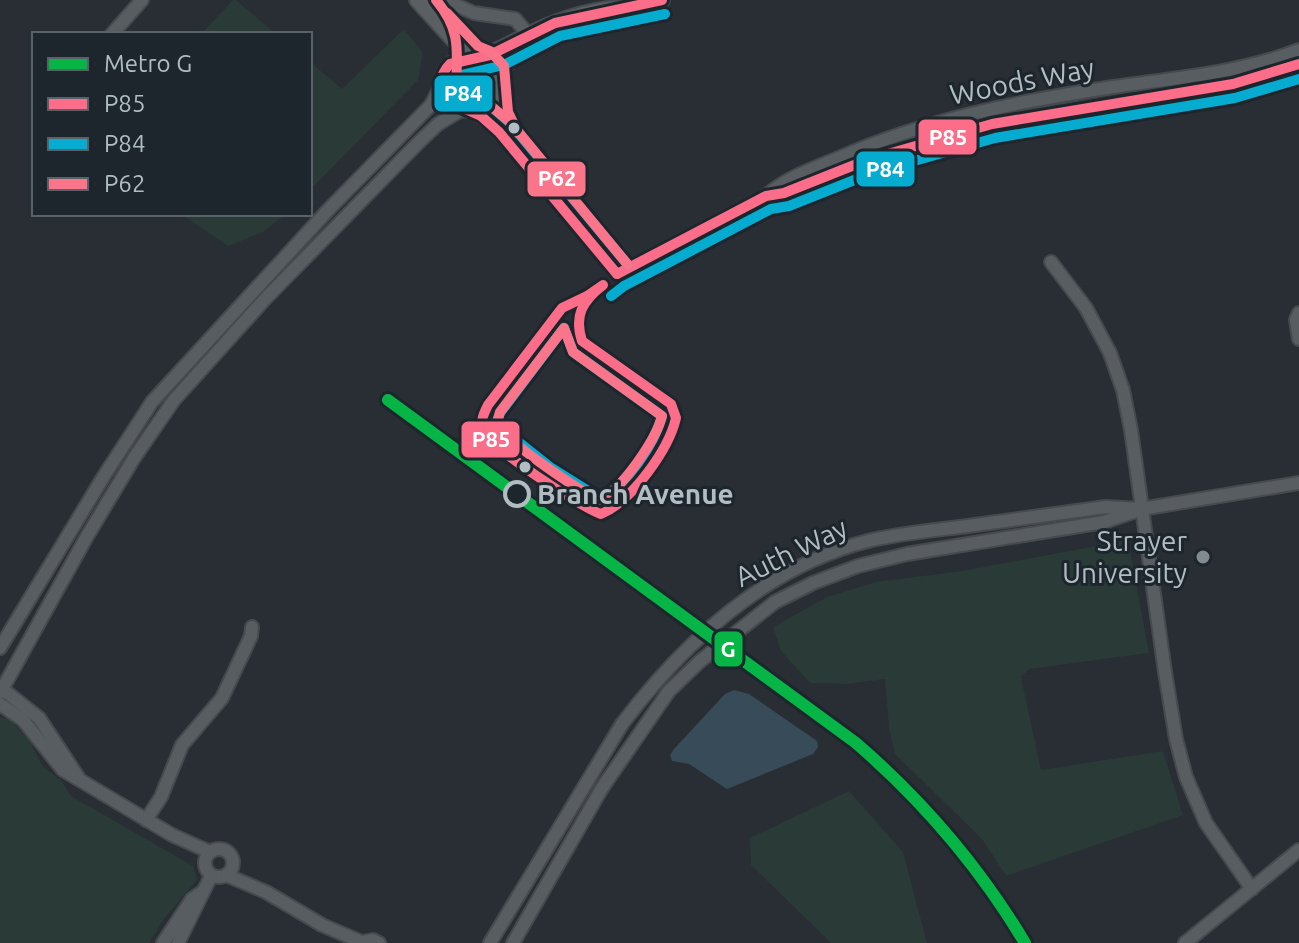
<svg xmlns="http://www.w3.org/2000/svg" width="1299" height="943" viewBox="0 0 1299 943" font-family="Ubuntu,sans-serif">
<rect width="100%" height="100%" fill="#282e33"/>
<g fill="#293a37">
<path d="M 233,0 L 236,0 L 276,34 L 201,34 Z"/>
<path d="M 404,29 L 423,53 L 418,80 L 310,190 L 310,62 L 342,89 Z"/>
<path d="M 181,214 L 286,214 L 263,232 L 228,246 Z"/>
<path d="M 1128,540 L 1149,653 L 1029,669 L 1021,677 L 1041,770 L 1163,751 L 1183,815 L 1006,876 L 982,839 L 895,754 L 889,729 L 885,679 L 846,684 L 810,683 L 781,651 L 773,627 L 827,597 L 876,582 L 962,571 Z"/>
<path d="M 0,717 L 9,719 L 30,741 L 43,767 L 61,780 L 71,796 L 193,866 L 197,880 L 163,920 L 149,943 L 0,943 Z"/>
<path d="M 849,791 L 903,852 L 927,943 L 831,943 L 751,865 L 750,838 Z"/>
</g>
<path fill="#374b58" d="M 734,690 L 749,694 L 817,741 L 818,747 L 813,754 L 727,789 L 689,764 L 672,761 L 670,755 L 674,749 L 725,694 Z"/>
<g fill="none" stroke-linecap="round" stroke-linejoin="round">
<g stroke="#464a4e" stroke-width="16">
<g id="minor">
<path d="M 444,0 L 474,13 L 515,19 L 528,34"/>
<path d="M 112,34 L 142,0"/>
<path d="M 493,92 L 494,113 L 498,127"/>
<path d="M 468,110 C 501,119 591,242 617,274 L 766,196 C 787,177 815,168 841,157 C 928,119 1021,101 1113,87 C 1175,78 1240,73 1299,50"/>
<path d="M 766,196 C 800,191 832,174 864,162 C 906,146 950,134 993,124 C 1094,101 1202,101 1299,64"/>
<path d="M 1051,262 L 1086,308 L 1110,353 L 1123,390 L 1131,430 L 1165,672 L 1176,739 L 1186,777 L 1206,823 L 1252,889"/>
<path d="M 1299,313 L 1296,320 L 1299,339"/>
<path d="M 0,648 L 104,476 L 152,402 L 331,207 L 431,105 L 441,86"/>
<path d="M 0,687 L 39,718 L 78,777"/>
<path d="M 0,693 L 86,538 L 134,458 L 174,400 L 265,299 L 417,144 L 438,124 L 463,109"/>
<path d="M 0,704 L 23,720 L 63,770 L 172,835 L 210,852"/>
<path d="M 146,820 L 161,797 L 182,745 L 222,698 L 251,636 L 252,627"/>
<circle cx="219" cy="863" r="14"/>
<path d="M 226,875 L 266,892 L 322,925 L 364,943"/>
<path d="M 363,942 L 373,940 L 379,943"/>
<path d="M 163,943 L 192,899 L 201,893"/>
<path d="M 178,943 L 211,876"/>
<path d="M 490,943 L 622,724 C 685,641 767,565 872,540 C 903,533 936,530 968,526 C 1014,520 1060,513 1106,507 L 1141,509 L 1299,483"/>
<path d="M 513,943 L 602,788 L 669,691 L 699,662 L 775,602 L 813,583 L 858,566 L 907,554 L 1104,522 L 1139,510"/>
<path d="M 1185,943 L 1299,850"/>
</g>
</g>
<g stroke="#454b50" stroke-width="18">
<g id="major">
<path d="M 417,0 L 470,58"/>
<circle cx="468" cy="84" r="26"/>
<path d="M 476,58 C 497,53 514,41 534,32 C 563,18 602,6 633,8"/>
<path d="M 494,87 C 512,34 572,34 617,18 C 623,16 627,12 633,9 C 641,4 653,3 662,0"/>
</g>
</g>
<use href="#minor" stroke="#575d61" stroke-width="12"/>
<use href="#major" stroke="#5a5f62" stroke-width="14"/>
<g stroke="#1c262c" stroke-width="16">
<g id="bus-1">
<path d="M 617,274 L 766,196 L 784,193 L 867,160 L 992,124 L 1233,84 L 1299,64"/>
<path d="M 617,274 L 499,132 L 481,116 L 447,101 C 439,89 439,75 450,64 L 490,55 L 555,23 L 662,0"/>
<path d="M 603,285 C 582,301 574,316 582,341 L 671,404 L 676,418 C 669,449 632,501 601,514 C 581,507 489,448 483,429 C 480,421 484,413 488,405 L 562,308 L 587,296 Z"/>
</g>
</g>
<g stroke="#1c262c" stroke-width="16">
<g id="bus-2">
<path d="M 628,265 L 509,122 L 488,104 L 457,91 L 455,80 L 461,75 L 504,65 L 560,36 L 665,14"/>
<path d="M 611,296 L 624,286 L 771,209 L 789,206 L 872,173 L 995,138 L 1235,98 L 1299,79"/>
<path d="M 564,328 L 573,352 L 662,416 C 654,446 627,483 601,499 L 550,467 L 496,424 L 500,413 Z"/>
</g>
</g>
<g stroke="#1c262c" stroke-width="16">
<g id="bus-3">
<path d="M 436,0 C 462,31 457,52 456,88 L 465,95 L 485,101 L 511,123 L 628,265"/>
<path d="M 447,13 L 478,46 L 490,51 L 504,66 L 508,112 L 518,133"/>
<path d="M 564,328 L 573,352 L 662,416 C 656,440 623,487 601,500 L 594,498 C 572,485 507,443 497,423 L 500,412 Z"/>
</g>
</g>
<use href="#bus-1" stroke="#fb6d88" stroke-width="10"/>
<use href="#bus-2" stroke="#06acd0" stroke-width="10"/>
<use href="#bus-3" stroke="#fa758a" stroke-width="10"/>
<g stroke="#1c262c" stroke-width="18">
<path id="metro-1" d="M 388,400 L 856,743 C 923,801 979,866 1025,943"/>
</g>
<use href="#metro-1" stroke="#06b546" stroke-width="12"/>
</g>
<g fill="#b2bcc3" stroke="#1c262c" stroke-width="3">
<circle cx="514" cy="128" r="7"/>
<circle cx="525" cy="467" r="7"/>
</g>
<circle fill="#1c262c" stroke="#b2bcc3" stroke-width="4" cx="517" cy="494" r="12"/>
<circle fill="#828a91" stroke="#1c262c" stroke-width="3" cx="1203" cy="557" r="8"/>
<g text-anchor="middle" stroke-width="6" stroke-linejoin="round" paint-order="stroke">
<g font-size="28" fill="#b2bcc3" stroke="#1c262c">
<text transform="translate(1022 81) rotate(-11)" y="10">Woods Way</text>
<text transform="translate(791 552) rotate(-26)" y="10">Auth Way</text>
</g>
<g font-size="28" font-weight="bold" fill="#b2bcc3" stroke="#1c262c" text-anchor="start">
<text x="537" y="504">Branch Avenue</text>
</g>
<g font-size="28" fill="#b2bcc3" stroke="#1c262c" text-anchor="end">
<text x="1187" y="551">Strayer<tspan x="1187" dy="32">University</tspan></text>
</g>
</g>
<g stroke="#1c262c" stroke-width="3">
<rect x="433" y="74" width="61" height="39" rx="8" fill="#06acd0"/>
<rect x="917" y="118" width="61" height="38" rx="8" fill="#fb6d88"/>
<rect x="855" y="150" width="61" height="38" rx="8" fill="#06acd0"/>
<rect x="526" y="160" width="61" height="38" rx="8" fill="#fa758a"/>
<rect x="460" y="420" width="61" height="39" rx="8" fill="#fb6d88"/>
<rect x="713" y="630" width="31" height="38" rx="8" fill="#06b546"/>
</g>
<g font-size="22" text-anchor="middle" font-weight="bold" fill="#fff">
<text x="463" y="101">P84</text>
<text x="948" y="145">P85</text>
<text x="885" y="177">P84</text>
<text x="557" y="186">P62</text>
<text x="491" y="447">P85</text>
<text x="728" y="657">G</text>
</g>
<rect x="32" y="32" width="280" height="184" fill="#1c262c" stroke="#586268" stroke-width="2"/>
<rect x="48" y="58" width="40" height="12" fill="#06b546" stroke="#586268" stroke-width="2"/>
<text x="104" y="72" font-size="24" fill="#b2bcc3">Metro G</text>
<rect x="48" y="98" width="40" height="12" fill="#fb6d88" stroke="#586268" stroke-width="2"/>
<text x="104" y="112" font-size="24" fill="#b2bcc3">P85</text>
<rect x="48" y="138" width="40" height="12" fill="#06acd0" stroke="#586268" stroke-width="2"/>
<text x="104" y="152" font-size="24" fill="#b2bcc3">P84</text>
<rect x="48" y="178" width="40" height="12" fill="#fa758a" stroke="#586268" stroke-width="2"/>
<text x="104" y="192" font-size="24" fill="#b2bcc3">P62</text>
</svg>
